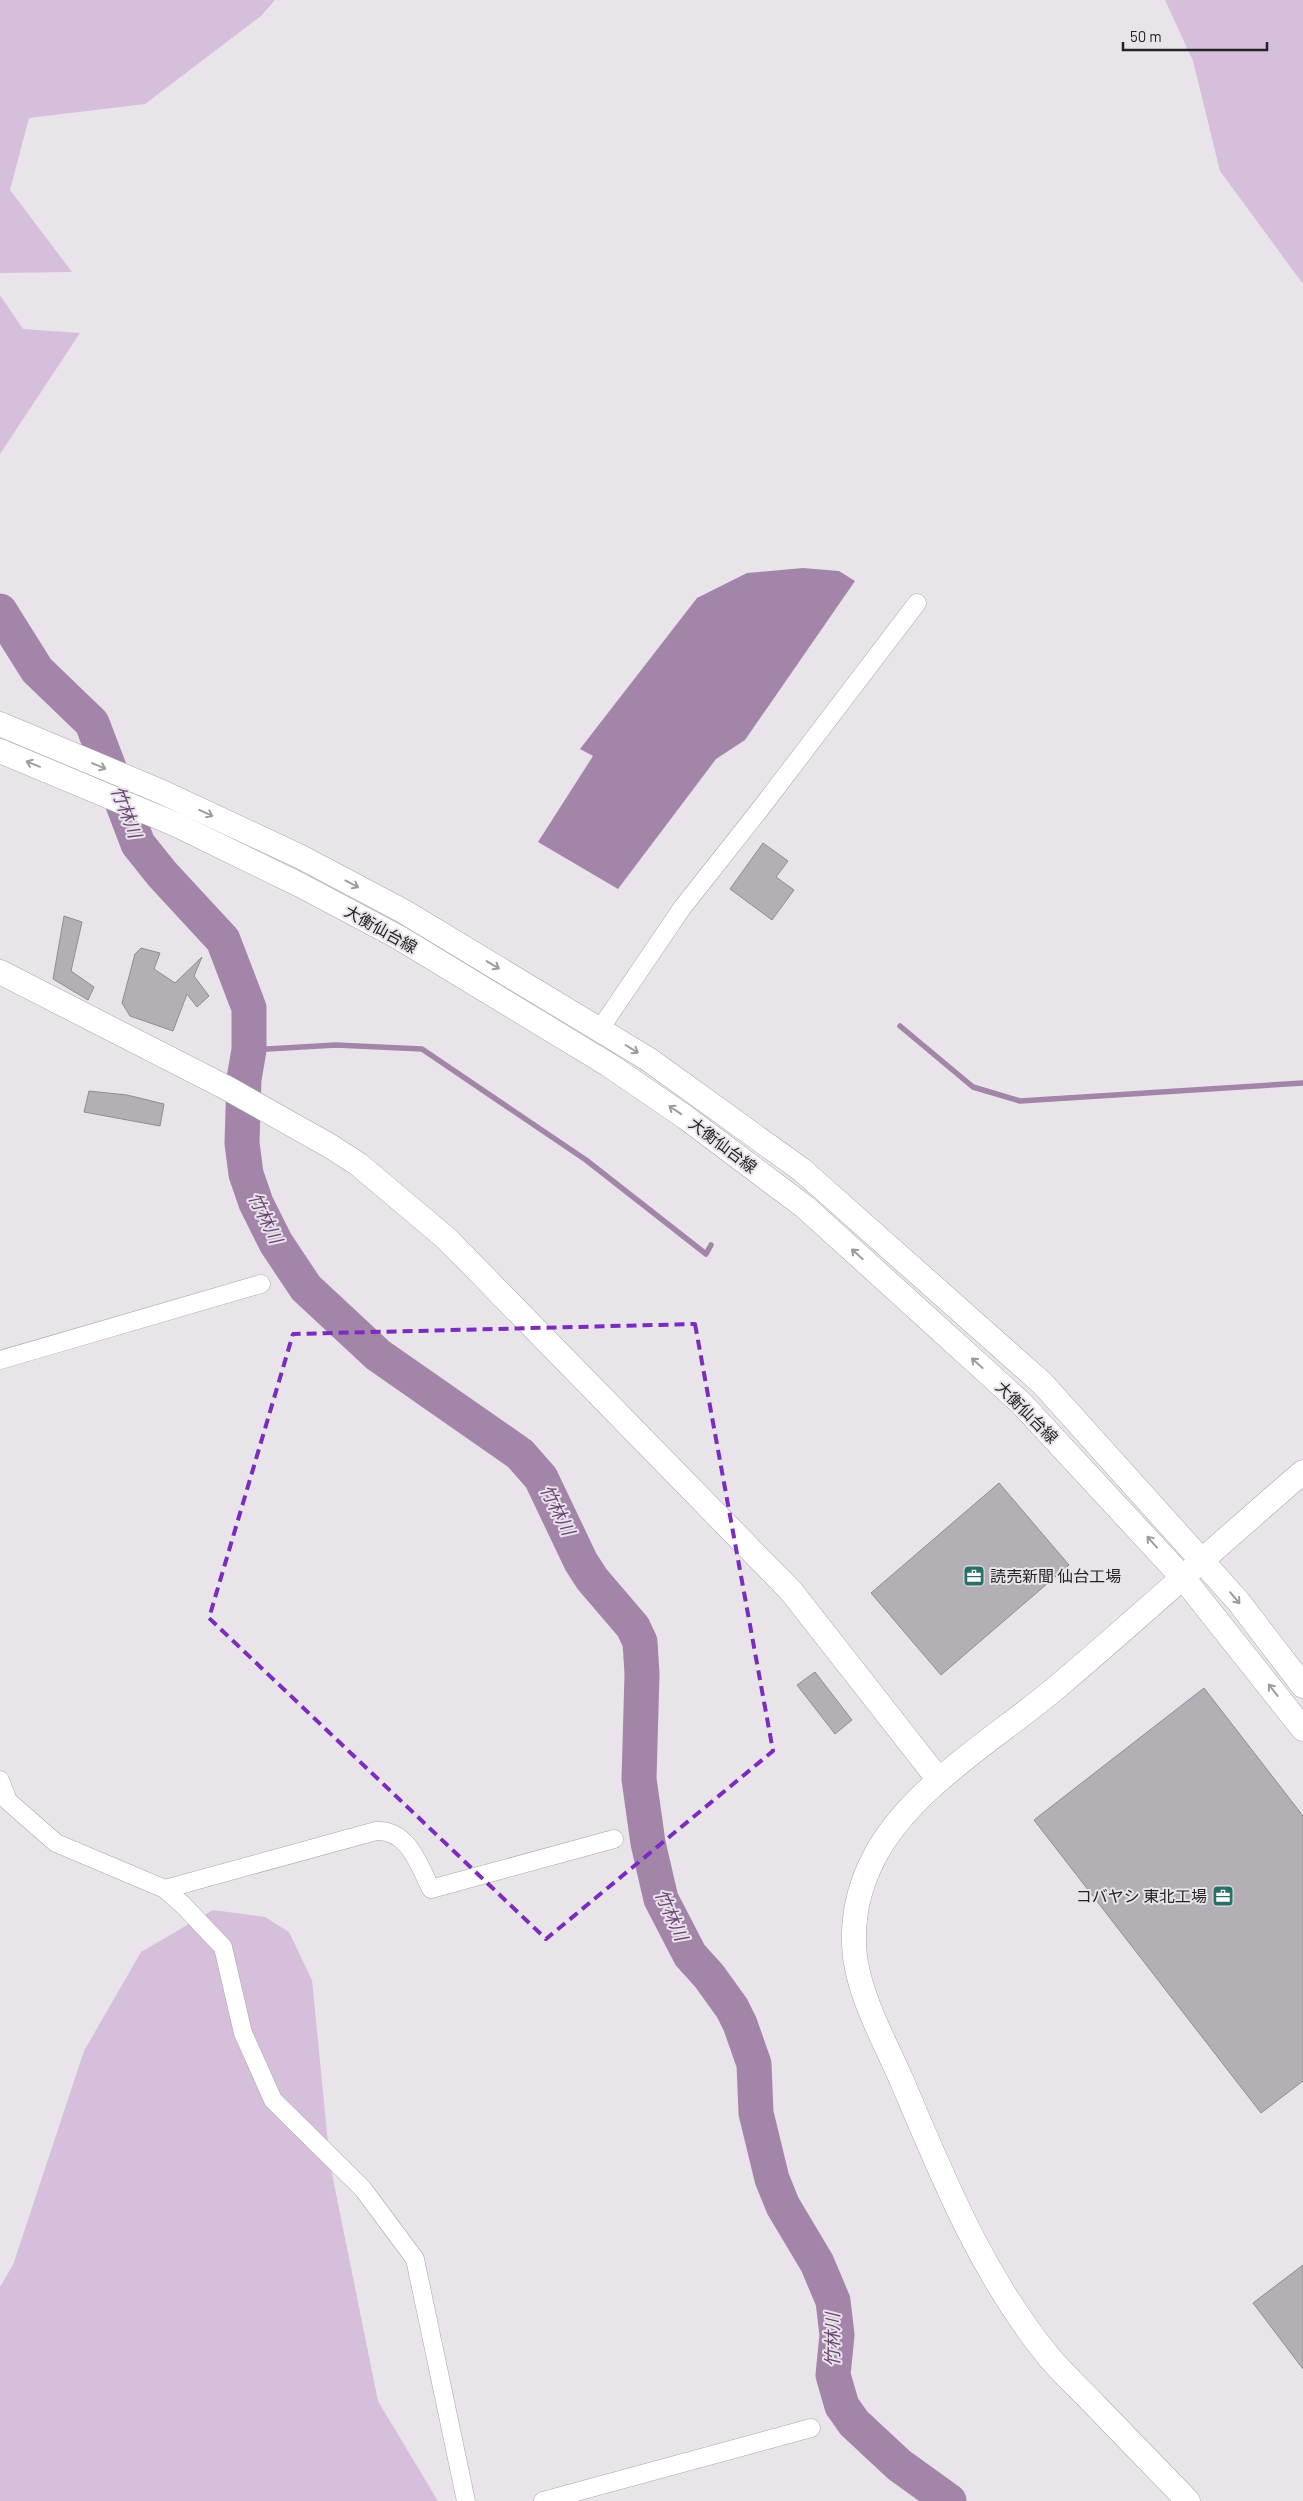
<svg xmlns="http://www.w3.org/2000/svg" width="1303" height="2501" viewBox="0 0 1303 2501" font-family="Barlow,'Noto Sans JP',sans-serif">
<rect width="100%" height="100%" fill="#e9e4ea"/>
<g fill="#d5bfda">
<path d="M 0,0 L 275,0 L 261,16 L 145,104 L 29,118 L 10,190 L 72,272 L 0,273 Z"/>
<path d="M 1165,0 L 1303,0 L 1303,284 L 1220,171 L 1193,61 Z"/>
<path d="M 0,295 L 23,329 L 80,333 L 0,454 Z"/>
<path d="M 213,1910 L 265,1917 L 289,1932 L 312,1980 L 330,2164 L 378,2401 L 438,2501 L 0,2501 L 0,2287 L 13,2265 L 84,2051 L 141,1952 Z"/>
</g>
<path fill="#a385a9" d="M 803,568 L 839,571 L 855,581 L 745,740 L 716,759 L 618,889 L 538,842 L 593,756 L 580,749 L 697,598 L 747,573 Z"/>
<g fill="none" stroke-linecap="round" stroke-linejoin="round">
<g stroke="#a385a9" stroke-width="5.5">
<path d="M 900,1026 L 973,1087 L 1020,1101 L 1303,1083"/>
<path d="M 249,1050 L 336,1045 L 422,1049 L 586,1160 L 706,1254 L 711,1245"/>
</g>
<path stroke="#a385a9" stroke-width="35" d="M 0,611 L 37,670 L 92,723 L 138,844 L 162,874 L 223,940 L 249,1008 L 249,1050 L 244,1079 L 242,1143 L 246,1174 L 256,1203 L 276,1243 L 306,1288 L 378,1355 L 520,1454 L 541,1478 L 581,1562 L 592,1579 L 633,1627 L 640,1642 L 642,1674 L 639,1779 L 648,1843 L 661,1899 L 690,1955 L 709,1976 L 732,2008 L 740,2024 L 754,2064 L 756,2113 L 772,2179 L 783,2206 L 817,2263 L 833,2301 L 837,2335 L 833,2375 L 842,2406 L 854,2423 L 899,2465 L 949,2501"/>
</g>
<g fill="#b3afb4" stroke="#918c92">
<path d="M 763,843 L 788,861 L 776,877 L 794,890 L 772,920 L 730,889 Z"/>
<path d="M 64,916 L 82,922 L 71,971 L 94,987 L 88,1000 L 53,979 Z"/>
<path d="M 141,948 L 160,953 L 154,969 L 175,983 L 202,957 L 194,976 L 209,996 L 197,1007 L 187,994 L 173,1031 L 130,1016 L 122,1003 L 135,954 Z"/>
<path d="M 89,1091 L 127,1095 L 164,1104 L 160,1126 L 84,1112 Z"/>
<path d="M 999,1483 L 1069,1565 L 941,1675 L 871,1593 Z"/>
<path d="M 815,1672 L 852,1720 L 835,1734 L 797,1685 Z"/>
<path d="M 1204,1688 L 1303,1816 L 1303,2081 L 1261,2113 L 1034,1820 Z"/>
<path d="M 1303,2265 L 1303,2369 L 1253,2303 Z"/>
</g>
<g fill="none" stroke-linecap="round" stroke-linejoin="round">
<g stroke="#aaa6ab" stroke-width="19">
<g id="street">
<path d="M 600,1029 L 682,908 L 761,808 L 917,603"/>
<path d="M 0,1360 L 261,1284"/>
<path d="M 0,1780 L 8,1801 L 56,1843 L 165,1889 L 183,1905 L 223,1947 L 243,2033 L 273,2100 L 363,2189 L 415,2259 L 466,2501"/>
<path d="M 165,1889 L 376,1831 C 408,1829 419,1865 431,1889 L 614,1839"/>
<path d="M 543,2501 L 811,2428"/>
</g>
</g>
<g stroke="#aaa6ab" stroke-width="25">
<g id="secondary">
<path d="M 0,724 L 162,792 L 301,857 L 403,911 L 648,1059 L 802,1170 L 1042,1383 L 1238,1601 L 1303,1686"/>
<path d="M 0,751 L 177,825 L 300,885 L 398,937 L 609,1065 L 685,1117 L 805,1207 L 1021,1403 L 1184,1579 L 1303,1729"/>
<path d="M 0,972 L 227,1088 L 330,1146 L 358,1164 L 447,1239 L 791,1591 L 939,1780"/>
<path d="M 1188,2501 C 1157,2469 1126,2437 1095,2405 C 1080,2389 1063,2374 1049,2357 C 982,2275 943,2178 902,2081 C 885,2042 861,2000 855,1957 C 851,1921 859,1885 876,1854 C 913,1786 998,1737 1057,1687 C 1140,1617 1220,1543 1303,1472"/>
</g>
</g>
<use href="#street" stroke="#fff" stroke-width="18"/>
<use href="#secondary" stroke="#fff" stroke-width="24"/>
</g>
<defs><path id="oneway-shaft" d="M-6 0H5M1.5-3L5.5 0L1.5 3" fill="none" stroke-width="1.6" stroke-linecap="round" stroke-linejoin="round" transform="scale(1.25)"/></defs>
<g stroke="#9c9c9d">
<use href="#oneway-shaft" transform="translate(33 764) rotate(-158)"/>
<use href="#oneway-shaft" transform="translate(99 766) rotate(23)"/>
<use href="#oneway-shaft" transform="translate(206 813) rotate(25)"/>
<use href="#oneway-shaft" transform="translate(352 884) rotate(28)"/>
<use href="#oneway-shaft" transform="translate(493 965) rotate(31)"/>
<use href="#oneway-shaft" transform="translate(632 1049) rotate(32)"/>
<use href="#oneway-shaft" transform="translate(675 1110) rotate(-146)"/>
<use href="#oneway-shaft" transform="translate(857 1254) rotate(-138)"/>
<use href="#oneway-shaft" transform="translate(977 1363) rotate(-138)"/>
<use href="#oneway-shaft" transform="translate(1152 1542) rotate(-131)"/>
<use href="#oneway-shaft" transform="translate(1235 1598) rotate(50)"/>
<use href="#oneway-shaft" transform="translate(1273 1690) rotate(-128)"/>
</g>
<path fill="none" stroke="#7b2cbf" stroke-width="4" stroke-dasharray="10 6" stroke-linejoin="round" d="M 695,1324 L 773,1751 L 546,1939 L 209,1618 L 293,1334 Z"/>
<defs>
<g id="office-square" transform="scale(1.125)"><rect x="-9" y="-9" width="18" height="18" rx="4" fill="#287067" stroke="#e9e4ea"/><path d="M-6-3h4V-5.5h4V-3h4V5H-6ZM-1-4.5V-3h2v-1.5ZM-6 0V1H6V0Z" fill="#fff"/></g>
</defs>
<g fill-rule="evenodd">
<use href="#office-square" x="974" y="1576"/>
<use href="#office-square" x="1223" y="1896"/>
</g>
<g text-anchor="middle" stroke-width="4" stroke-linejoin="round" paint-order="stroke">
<g font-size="16" fill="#242225" stroke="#e9e4ea">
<text transform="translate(381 929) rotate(29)" y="6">大衡仙台線</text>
<text transform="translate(723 1145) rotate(37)" y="6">大衡仙台線</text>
<text transform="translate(1027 1412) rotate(45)" y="6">大衡仙台線</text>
</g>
<g font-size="16" fill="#242225" stroke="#e9e4ea" text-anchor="start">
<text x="990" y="1582">読売新聞 仙台工場</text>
<text x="1207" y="1902" text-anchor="end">コバヤシ 東北工場</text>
</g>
<g font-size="18" font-style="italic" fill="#6c4375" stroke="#e9e4ea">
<text transform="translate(126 812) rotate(69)" y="6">竹林川</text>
<text transform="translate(265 1218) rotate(64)" y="6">竹林川</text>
<text transform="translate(557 1510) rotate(63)" y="6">竹林川</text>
<text transform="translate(671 1915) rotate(66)" y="6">竹林川</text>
<text transform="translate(833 2340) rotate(-90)" y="6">竹林川</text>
</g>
</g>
<path d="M1123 42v8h144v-8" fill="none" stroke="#242225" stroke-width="2.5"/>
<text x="1130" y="42" font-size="15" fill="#242225" stroke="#e9e4ea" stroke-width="4" paint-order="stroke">50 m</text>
</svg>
